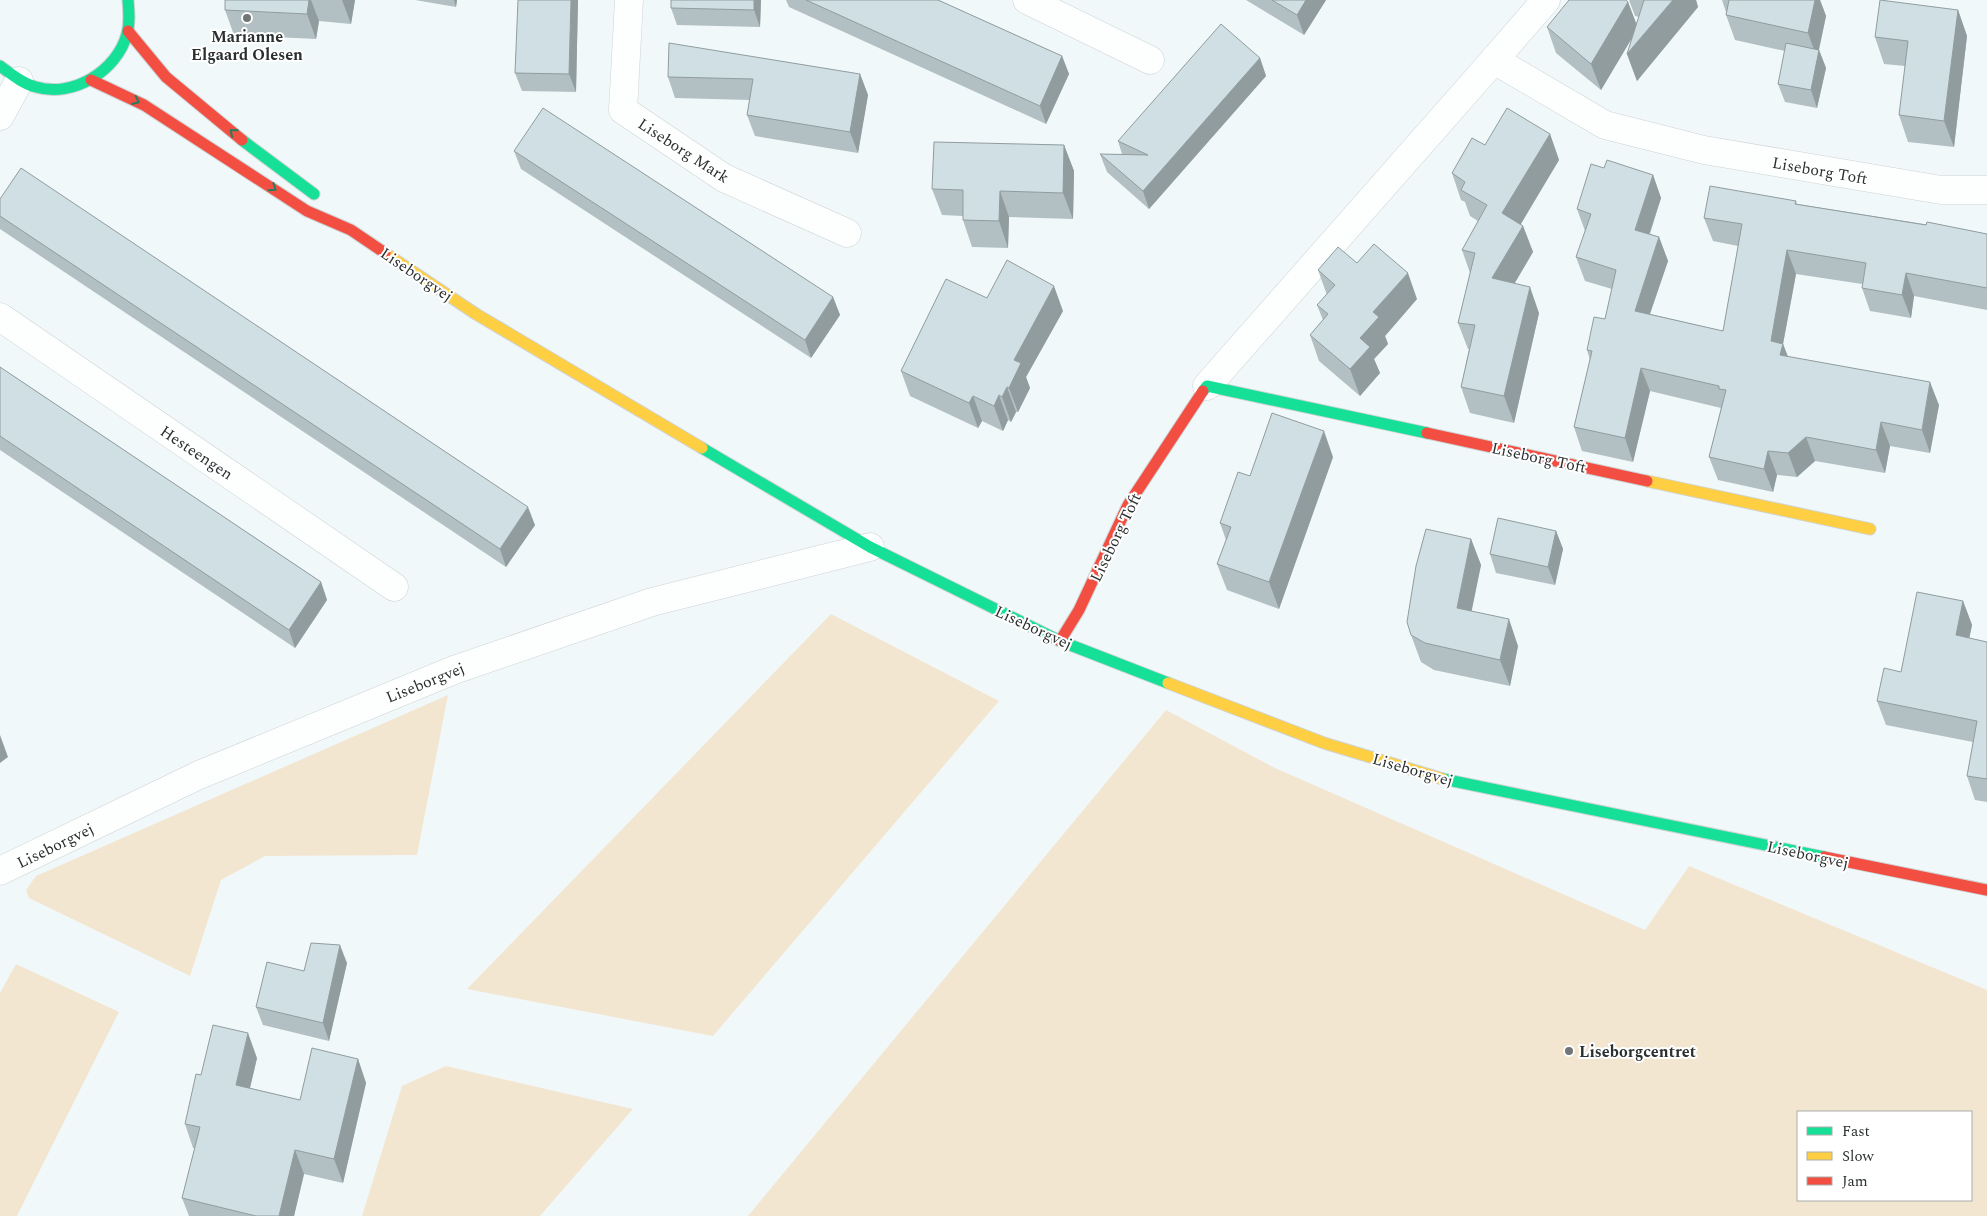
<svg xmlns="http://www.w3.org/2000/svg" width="1987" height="1216" viewBox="0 0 1987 1216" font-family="Spectral,serif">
<rect width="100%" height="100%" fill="#f1f8fa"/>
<g fill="#f3e6d1" fill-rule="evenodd">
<path d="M 831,614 L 999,701 L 713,1036 L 467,989 Z"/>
<path d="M 448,695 L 417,855 L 265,856 L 221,880 L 190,976 L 29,898 L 26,890 L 36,876 Z"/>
<path d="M 1166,710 L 1275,768 L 1645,930 L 1689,866 L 1987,990 L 1987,1216 L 748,1216 ZM 1798,1112 L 1971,1112 L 1971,1200 L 1798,1200 Z"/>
<path d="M 16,964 L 119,1012 L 17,1216 L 0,1216 L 0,993 Z"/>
<path d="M 446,1066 L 633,1109 L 540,1216 L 362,1216 L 402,1086 Z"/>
</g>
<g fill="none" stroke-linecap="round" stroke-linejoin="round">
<g stroke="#ced3d4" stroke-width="29">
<g id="street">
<path d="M 629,0 L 623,110 L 724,178 L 847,233"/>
<path d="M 1027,0 L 1150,60"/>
<path d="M 1494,60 L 1546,0"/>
<path d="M 0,116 L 19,81"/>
<path d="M 0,317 L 394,587"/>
<path d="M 1207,386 L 1494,60 L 1605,125 L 1704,150 L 1941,190 L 1987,190"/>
<path d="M 0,871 L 199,775 L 454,670 L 652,602 L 870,547"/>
</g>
</g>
<g stroke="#ced3d4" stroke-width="13">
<g id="fast">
<path d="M 0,66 C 11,74 23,84 36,87 C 73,98 117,71 127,34 C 130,23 129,12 128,0"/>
<path d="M 242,140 L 314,194"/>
<path d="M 1203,391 L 1207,386 L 1427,433"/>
<path d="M 702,448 L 870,547 L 1060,641 L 1168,683"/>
<path d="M 1443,779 L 1824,857"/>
</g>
</g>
<g stroke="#ced3d4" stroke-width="13">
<g id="slow">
<path d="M 385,253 L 476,314 L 702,448"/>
<path d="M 1647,481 L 1870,529"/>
<path d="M 1168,683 L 1324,743 L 1443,779"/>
</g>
</g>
<g stroke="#ced3d4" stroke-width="13">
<g id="jam">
<path d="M 128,31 L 166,77 L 242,140"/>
<path d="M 91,80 L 144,105 L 307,211 L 351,230 L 385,253"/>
<path d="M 1427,433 L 1647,481"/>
<path d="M 1060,641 L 1079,610 L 1128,505 L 1203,391"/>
<path d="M 1824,857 L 1987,890"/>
</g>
</g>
<use href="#street" stroke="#fdfefe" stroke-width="28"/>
<use href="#fast" stroke="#16e098" stroke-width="11"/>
<use href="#slow" stroke="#ffcf43" stroke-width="11"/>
<use href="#jam" stroke="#f24e42" stroke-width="11"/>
</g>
<g fill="#b2c0c3">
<path d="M 225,0 L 355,0 L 351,24 L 319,21 L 316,39 L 234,35 L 225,10 Z"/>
<path d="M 415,0 L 457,0 L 456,7 Z"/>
<path d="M 578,0 L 576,92 L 522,91 L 515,73 Z"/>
<path d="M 761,0 L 760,27 L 677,25 L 671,8 Z"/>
<path d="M 786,0 L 938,0 L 1062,56 L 1069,74 L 1046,124 L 789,7 Z"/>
<path d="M 1246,0 L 1326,0 L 1304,35 Z"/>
<path d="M 1629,0 L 1696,0 L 1698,7 L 1637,81 L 1627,54 L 1633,36 L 1601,90 L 1556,53 L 1547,27 L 1628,2 L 1636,24 L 1639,17 L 1635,16 Z"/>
<path d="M 1722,0 L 1820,0 L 1826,16 L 1819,50 L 1826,68 L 1817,108 L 1785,102 L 1778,84 L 1785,51 L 1735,40 L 1726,15 L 1726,12 Z"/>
<path d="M 1958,10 L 1967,36 L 1954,147 L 1908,142 L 1899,115 L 1905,66 L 1884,64 L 1875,37 Z"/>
<path d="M 1260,58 L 1266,76 L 1149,209 L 1107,172 L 1100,154 L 1122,154 L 1118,141 Z"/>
<path d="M 860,74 L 868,95 L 858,153 L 755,136 L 747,115 L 750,100 L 675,98 L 668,77 Z"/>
<path d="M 1550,134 L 1559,160 L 1520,224 L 1523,226 L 1533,252 L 1514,283 L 1539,313 L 1514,423 L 1470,413 L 1461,387 L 1469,349 L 1468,349 L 1458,323 L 1470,273 L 1462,250 L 1478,221 L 1470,216 L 1465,202 L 1461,200 L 1452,173 L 1485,145 Z"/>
<path d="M 1064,145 L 1074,171 L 1073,219 L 1009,217 L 1008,248 L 972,247 L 963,220 L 963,216 L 942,215 L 932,189 Z"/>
<path d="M 514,151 L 833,297 L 840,315 L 811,358 L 521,169 Z"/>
<path d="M 1604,168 L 1653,175 L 1661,198 L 1650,234 L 1659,237 L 1668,261 L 1650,314 L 1723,331 L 1738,246 L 1713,241 L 1704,218 L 1796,201 L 1797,204 L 1987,234 L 1987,310 L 1914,296 L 1911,318 L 1870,311 L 1862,288 L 1862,284 L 1796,274 L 1783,344 L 1788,357 L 1939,405 L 1930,453 L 1890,446 L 1885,473 L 1815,461 L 1797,477 L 1777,475 L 1773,492 L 1718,480 L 1709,457 L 1721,408 L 1650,391 L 1633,462 L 1582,451 L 1574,427 L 1590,360 L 1587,350 L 1605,319 L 1612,289 L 1585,281 L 1576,257 L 1585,231 L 1577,209 Z"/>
<path d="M 0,199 L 535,525 L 506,567 L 0,229 Z"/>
<path d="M 1357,263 L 1417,299 L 1385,336 L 1388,344 L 1374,359 L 1380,373 L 1360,396 L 1319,361 L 1310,335 L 1323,320 L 1317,305 L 1327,295 L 1318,270 Z"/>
<path d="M 987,298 L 1063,311 L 1026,377 L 1030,388 L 1018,412 L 1016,412 L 1011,422 L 1008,420 L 1003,431 L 982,421 L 978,428 L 910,396 L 901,371 Z"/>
<path d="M 0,367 L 321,582 L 327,600 L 295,648 L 0,450 Z"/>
<path d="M 1333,457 L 1279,609 L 1227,590 L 1217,564 L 1226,540 L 1220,523 L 1250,476 Z"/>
<path d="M 1556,531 L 1563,549 L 1555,585 L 1496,573 L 1490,554 Z"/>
<path d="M 1471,539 L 1481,565 L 1471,611 L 1518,646 L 1510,686 L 1434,670 L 1421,662 L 1411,635 Z"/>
<path d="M 1963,601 L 1972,625 L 1969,638 L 1987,642 L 1987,802 L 1975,800 L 1967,776 L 1973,742 L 1886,725 L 1877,701 L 1901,672 Z"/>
<path d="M 347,963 L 329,1041 L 263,1025 L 256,1007 L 304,971 Z"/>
<path d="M 257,1058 L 250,1088 L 300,1100 L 358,1059 L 366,1083 L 343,1183 L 304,1174 L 294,1216 L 189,1216 L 182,1198 L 195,1148 L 193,1148 L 185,1124 L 201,1075 Z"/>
</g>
<g fill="#919c9f">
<path d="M 309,0 L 311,0 L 319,21 L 316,39 L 307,14 Z"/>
<path d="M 342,0 L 355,0 L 351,24 Z"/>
<path d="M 454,0 L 457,0 L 456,7 Z"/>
<path d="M 571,0 L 578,0 L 576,92 L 569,74 Z"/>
<path d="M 754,0 L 761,0 L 760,27 L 754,10 Z"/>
<path d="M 1306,0 L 1326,0 L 1304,35 L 1297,15 Z"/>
<path d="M 1673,0 L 1696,0 L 1698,7 L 1637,81 L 1627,54 Z"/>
<path d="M 1815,0 L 1820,0 L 1826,16 L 1817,58 L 1808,33 Z"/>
<path d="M 1628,2 L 1638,28 L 1601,90 L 1591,64 Z"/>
<path d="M 1958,10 L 1967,36 L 1954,147 L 1944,121 Z"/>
<path d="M 1819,50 L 1826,68 L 1817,108 L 1811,90 Z"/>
<path d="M 1062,56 L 1069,74 L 1046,124 L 1040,106 Z"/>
<path d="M 1260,58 L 1266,76 L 1149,209 L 1143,191 Z"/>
<path d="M 860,74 L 868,95 L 858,153 L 850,132 Z"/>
<path d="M 1550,134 L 1559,160 L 1512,239 L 1502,213 Z"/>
<path d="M 1064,145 L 1074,171 L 1073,219 L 1063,193 Z"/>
<path d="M 1653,175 L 1661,198 L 1643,253 L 1635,230 Z"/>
<path d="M 1000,191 L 1009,217 L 1008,248 L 999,221 Z"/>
<path d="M 1523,226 L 1533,252 L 1502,305 L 1492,278 Z"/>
<path d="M 1659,237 L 1668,261 L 1643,334 L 1635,311 Z"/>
<path d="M 1787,250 L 1796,274 L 1783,344 L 1792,367 L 1781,357 L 1771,341 Z"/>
<path d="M 1408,273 L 1417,299 L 1385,336 L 1388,344 L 1374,359 L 1380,373 L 1360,396 L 1350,369 L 1360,338 L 1373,312 Z"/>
<path d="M 1906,273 L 1914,296 L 1911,318 L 1902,295 Z"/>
<path d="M 1054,286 L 1063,311 L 1026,377 L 1030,388 L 1018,412 L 1009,388 L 1014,360 Z"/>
<path d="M 1530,287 L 1539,313 L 1514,423 L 1504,396 Z"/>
<path d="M 833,297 L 840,315 L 811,358 L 805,340 Z"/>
<path d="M 1641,368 L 1650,391 L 1633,462 L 1625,438 Z"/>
<path d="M 1930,382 L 1939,405 L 1930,453 L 1922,430 Z"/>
<path d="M 1007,387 L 1016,412 L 1011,422 L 1002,397 Z"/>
<path d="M 999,395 L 1008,420 L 1003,431 L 994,406 Z"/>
<path d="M 973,396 L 982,421 L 978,428 L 969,403 Z"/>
<path d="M 1881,422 L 1890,446 L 1885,473 L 1876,450 Z"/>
<path d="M 1324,431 L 1333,457 L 1279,609 L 1269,582 Z"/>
<path d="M 1806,437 L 1815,461 L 1797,477 L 1788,453 Z"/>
<path d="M 1768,451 L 1777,475 L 1773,492 L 1764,469 Z"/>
<path d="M 528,507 L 535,525 L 506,567 L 500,549 Z"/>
<path d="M 1556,531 L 1563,549 L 1555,585 L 1548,567 Z"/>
<path d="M 1471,539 L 1481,565 L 1467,634 L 1457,608 Z"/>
<path d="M 321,582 L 327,600 L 295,648 L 289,630 Z"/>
<path d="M 1963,601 L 1972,625 L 1965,659 L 1956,635 Z"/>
<path d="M 1509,619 L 1518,646 L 1510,686 L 1500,660 Z"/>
<path d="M 0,735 L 8,757 L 0,763 Z"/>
<path d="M 340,945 L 347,963 L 329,1041 L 323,1023 Z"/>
<path d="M 248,1033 L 257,1058 L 245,1109 L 236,1085 Z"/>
<path d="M 358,1059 L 366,1083 L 343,1183 L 334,1159 Z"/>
<path d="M 295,1150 L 304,1174 L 294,1216 L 279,1216 Z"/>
</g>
<g fill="#cfdfe3" stroke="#919c9f">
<path d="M 225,0 L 309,0 L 307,14 L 225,10 Z"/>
<path d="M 518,0 L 571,0 L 569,74 L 515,73 Z"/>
<path d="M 671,0 L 754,0 L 754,10 L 671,8 Z"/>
<path d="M 806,0 L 938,0 L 1062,56 L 1040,106 Z"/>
<path d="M 1272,0 L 1306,0 L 1297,15 Z"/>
<path d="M 1569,0 L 1626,0 L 1628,2 L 1591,64 L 1547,27 Z"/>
<path d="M 1644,0 L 1673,0 L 1627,54 Z"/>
<path d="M 1729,0 L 1815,0 L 1808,33 L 1726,15 Z"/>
<path d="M 1880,0 L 1958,10 L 1944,121 L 1899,115 L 1908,41 L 1875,37 Z"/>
<path d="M 1221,24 L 1260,58 L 1143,191 L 1100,154 L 1148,155 L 1118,141 Z"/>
<path d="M 669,43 L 860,74 L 850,132 L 747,115 L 753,79 L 668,77 Z"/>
<path d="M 1786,43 L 1819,50 L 1811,90 L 1778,84 Z"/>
<path d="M 543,108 L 833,297 L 805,340 L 514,151 Z"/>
<path d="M 1507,108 L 1550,134 L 1502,213 L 1523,226 L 1492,278 L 1530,287 L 1504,396 L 1461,387 L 1475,325 L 1458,323 L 1475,253 L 1462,250 L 1487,205 L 1461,190 L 1465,182 L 1452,173 L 1472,138 L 1485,145 Z"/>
<path d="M 934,142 L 1064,145 L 1063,193 L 1000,191 L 999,221 L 963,220 L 963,190 L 932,189 Z"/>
<path d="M 1607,160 L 1653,175 L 1635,230 L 1659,237 L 1635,311 L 1723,331 L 1742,224 L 1704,218 L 1710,186 L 1796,201 L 1795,204 L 1926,225 L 1927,222 L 1987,234 L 1987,288 L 1906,273 L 1902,295 L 1862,288 L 1866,263 L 1787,250 L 1771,341 L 1783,344 L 1780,355 L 1930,382 L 1922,430 L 1881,422 L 1876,450 L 1806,437 L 1788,453 L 1768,451 L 1764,469 L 1709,457 L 1726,390 L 1719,389 L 1719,386 L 1641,368 L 1625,438 L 1574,427 L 1592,351 L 1587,350 L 1594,317 L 1605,319 L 1616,270 L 1576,257 L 1591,214 L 1577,209 L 1591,164 L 1604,168 Z"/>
<path d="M 21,168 L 528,507 L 500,549 L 0,216 L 0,199 Z"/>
<path d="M 1374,244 L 1408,273 L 1373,312 L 1379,317 L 1360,338 L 1370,347 L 1350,369 L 1310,335 L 1328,314 L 1317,305 L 1335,285 L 1318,270 L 1338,247 L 1357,263 Z"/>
<path d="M 1007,260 L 1054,286 L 1014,360 L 1021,363 L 1009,388 L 1007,387 L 1002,397 L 999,395 L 994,406 L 973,396 L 969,403 L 901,371 L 946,279 L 987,298 Z"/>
<path d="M 0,367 L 321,582 L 289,630 L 0,436 Z"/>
<path d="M 1272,413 L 1324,431 L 1269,582 L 1217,564 L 1231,527 L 1220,523 L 1238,472 L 1250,476 Z"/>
<path d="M 1498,518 L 1556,531 L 1548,567 L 1490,554 Z"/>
<path d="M 1426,529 L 1471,539 L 1457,608 L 1509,619 L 1500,660 L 1425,643 L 1411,635 L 1407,622 L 1416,566 Z"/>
<path d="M 1917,592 L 1963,601 L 1956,635 L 1987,642 L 1987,779 L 1967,776 L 1977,721 L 1877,701 L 1884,668 L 1901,672 Z"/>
<path d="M 311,943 L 340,945 L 323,1023 L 256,1007 L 267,962 L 304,971 Z"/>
<path d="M 213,1025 L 248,1033 L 236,1085 L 300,1100 L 312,1048 L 358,1059 L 334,1159 L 295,1150 L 279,1216 L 256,1216 L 182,1198 L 200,1127 L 185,1124 L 196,1074 L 201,1075 Z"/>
</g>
<defs><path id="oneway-chevron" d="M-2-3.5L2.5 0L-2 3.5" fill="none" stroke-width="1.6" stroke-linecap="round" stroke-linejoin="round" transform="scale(1.25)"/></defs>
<g stroke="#217f5f">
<use href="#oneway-chevron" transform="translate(136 101) rotate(25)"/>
<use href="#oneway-chevron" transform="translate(233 132) rotate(-140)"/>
<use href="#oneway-chevron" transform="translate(273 188) rotate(34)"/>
</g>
<g fill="#707577" stroke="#fff" stroke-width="2">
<circle cx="247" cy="18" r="5"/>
<circle cx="1569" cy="1051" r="5"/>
</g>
<g text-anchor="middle" stroke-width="4" stroke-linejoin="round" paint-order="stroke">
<g font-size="16" font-weight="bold" fill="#2a2f30" stroke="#fff">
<text x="247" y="42">Marianne<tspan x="247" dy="18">Elgaard Olesen</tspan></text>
<text x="1579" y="1057" text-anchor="start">Liseborgcentret</text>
</g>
<g font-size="16" fill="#2a2f30" stroke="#fff">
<text transform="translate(684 150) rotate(33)" y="6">Liseborg Mark</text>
<text transform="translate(1820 170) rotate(10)" y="6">Liseborg Toft</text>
<text transform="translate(417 274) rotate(34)" y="6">Liseborgvej</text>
<text transform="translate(197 452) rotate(34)" y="6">Hesteengen</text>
<text transform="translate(1539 457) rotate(12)" y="6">Liseborg Toft</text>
<text transform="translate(1115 537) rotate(-64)" y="6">Liseborg Toft</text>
<text transform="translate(1034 627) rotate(25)" y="6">Liseborgvej</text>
<text transform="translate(425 682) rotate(-22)" y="6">Liseborgvej</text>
<text transform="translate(1413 769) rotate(16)" y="6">Liseborgvej</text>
<text transform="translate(55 845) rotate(-26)" y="6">Liseborgvej</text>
<text transform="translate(1808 854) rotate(12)" y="6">Liseborgvej</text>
</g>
</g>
<rect x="1797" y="1111" width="175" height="90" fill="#ffffff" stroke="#aaacac"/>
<rect x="1807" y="1127" width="25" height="8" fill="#16e098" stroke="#aaacac"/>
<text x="1842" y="1136" font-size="15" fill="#2a2f30">Fast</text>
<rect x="1807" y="1152" width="25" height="8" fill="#ffcf43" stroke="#aaacac"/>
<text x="1842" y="1161" font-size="15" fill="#2a2f30">Slow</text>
<rect x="1807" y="1177" width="25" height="8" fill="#f24e42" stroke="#aaacac"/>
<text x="1842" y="1186" font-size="15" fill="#2a2f30">Jam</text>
</svg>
